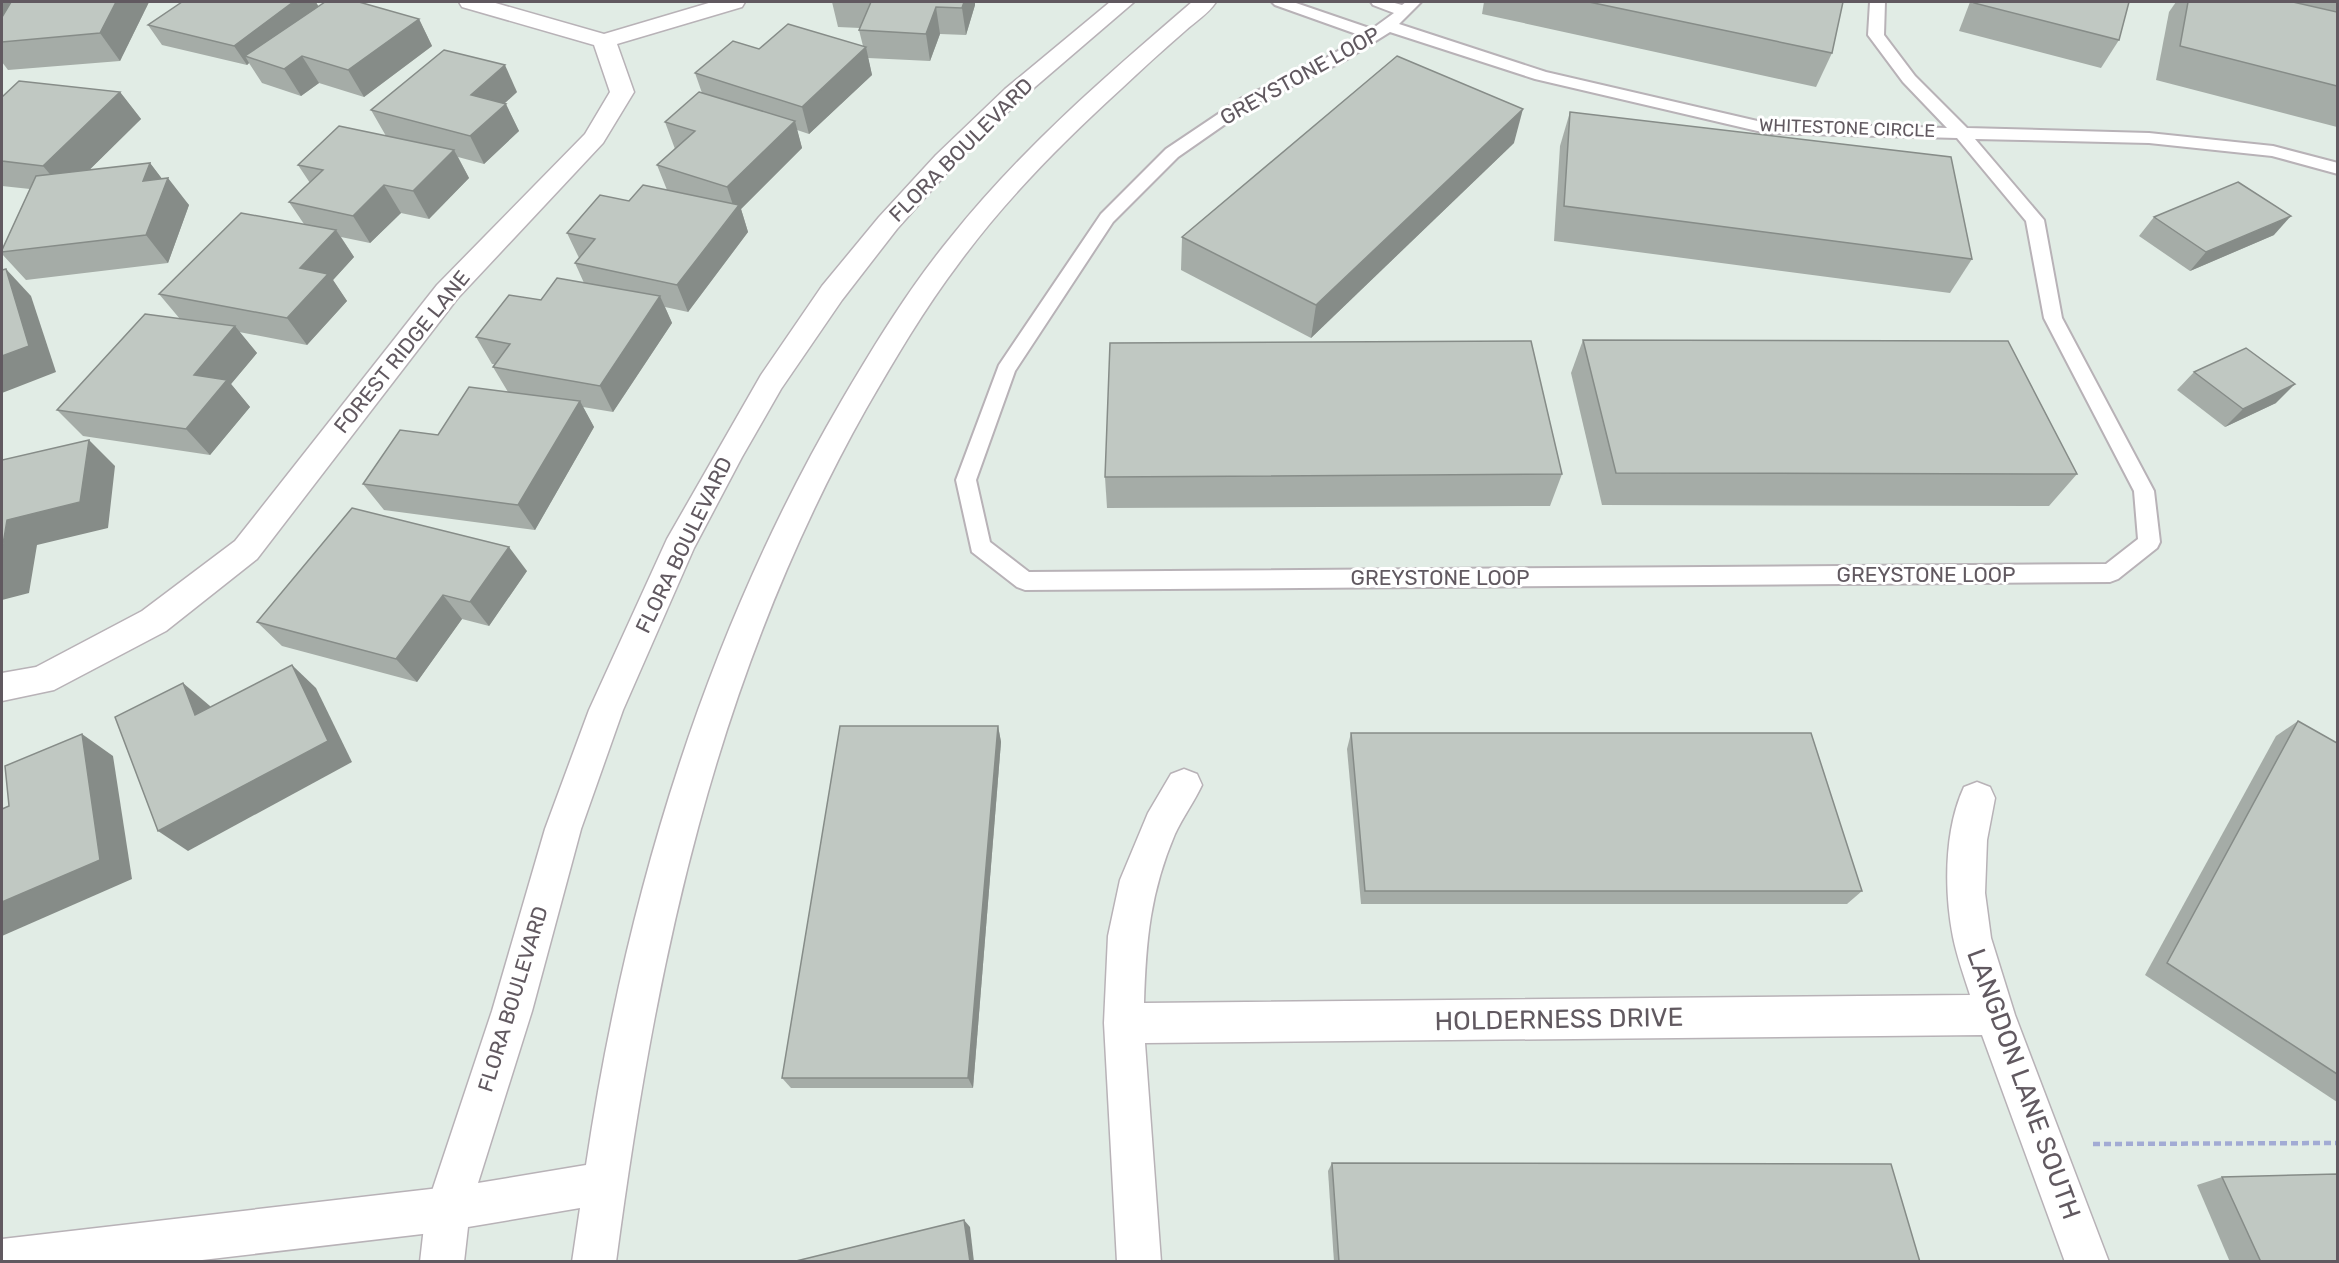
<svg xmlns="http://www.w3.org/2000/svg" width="2339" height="1263" viewBox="0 0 2339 1263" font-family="Rubik,sans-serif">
<rect width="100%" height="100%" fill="#e1ece5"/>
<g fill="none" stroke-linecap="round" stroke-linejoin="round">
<g stroke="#b8b2b7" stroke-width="4">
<path id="service" d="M 1272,2 L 1293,2 L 1372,29 L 1394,13 L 1373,5 L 1371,2 L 1391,2 L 1402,5 L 1406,2 L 1421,2 L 1399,24 L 1546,72 L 1766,123 L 1947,128 L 1903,82 L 1868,35 L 1870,2 L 1885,2 L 1884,35 L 1915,76 L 1967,128 L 2149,133 L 2273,146 L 2338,163 L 2338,174 L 2272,156 L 2149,143 L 1975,139 L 2044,220 L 2062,318 L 2154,491 L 2160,542 L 2157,548 L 2118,579 L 2110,582 L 1025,590 L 1017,587 L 972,552 L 956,480 L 999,365 L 1101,214 L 1166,149 L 1242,98 L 1330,56 L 1362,36 L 1275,5 ZM 1390,32 L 1535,79 L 1766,133 L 1957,138 L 2026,221 L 2044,318 L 2134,491 L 2138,539 L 2106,564 L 1029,572 L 990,542 L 976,480 L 1015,371 L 1113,222 L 1178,157 L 1254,104 L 1342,62 Z"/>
</g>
<g stroke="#b8b2b7" stroke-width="3">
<g id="minor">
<path d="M 459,2 L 492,2 L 604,34 L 712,2 L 745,2 L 742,7 L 617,44 L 634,92 L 603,143 L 457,299 L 257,559 L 166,631 L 54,690 L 2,701 L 2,673 L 36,667 L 142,611 L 235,541 L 437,285 L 585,134 L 610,92 L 594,45 L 462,7 Z"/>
<path d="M 1184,769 L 1197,774 L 1202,785 C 1194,802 1183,817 1175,834 C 1150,893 1146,940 1144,1003 L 1970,995 C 1964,976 1957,957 1953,937 C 1944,891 1944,830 1964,787 L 1977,782 L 1990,787 L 1995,798 L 1987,840 L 1985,893 L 1991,938 L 2015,1015 L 2109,1262 L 2065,1262 L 1982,1035 L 1145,1043 L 1161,1262 L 1117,1262 L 1104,1023 L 1108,936 L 1120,880 L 1148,813 L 1171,774 Z"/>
<path d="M 448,1187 L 463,1194 L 470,1209 L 463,1224 L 448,1231 L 185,1262 L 2,1262 L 2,1239 Z"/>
</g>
</g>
<g stroke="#b8b2b7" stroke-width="3">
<path id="tertiary" d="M 1110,2 L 1134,2 L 1021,99 L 954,165 L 897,229 L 842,300 L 781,389 L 742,457 L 694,548 L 623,710 L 581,829 L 532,1011 L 478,1183 L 586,1165 C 626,897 705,634 842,400 C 875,344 909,288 951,237 C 1021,149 1107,75 1192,2 L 1216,2 C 1209,13 1195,22 1185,31 C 1163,50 1142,69 1121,89 C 1062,143 1006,199 959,263 C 924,309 895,359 866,409 C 715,677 656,960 616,1262 L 572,1262 L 580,1208 L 468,1227 L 464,1262 L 420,1262 L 426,1209 L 492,1011 L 545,829 L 589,710 L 667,539 L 761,375 L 822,286 L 879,217 L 936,155 L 1005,89 Z"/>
</g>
<path stroke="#a2abd4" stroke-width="4.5" stroke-dasharray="7 4" stroke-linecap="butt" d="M 2093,1144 L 2338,1143"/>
<use href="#service" fill="#fff" fill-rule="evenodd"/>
<use href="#minor" fill="#fff" fill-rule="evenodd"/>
<use href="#tertiary" fill="#fff" fill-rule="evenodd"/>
</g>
<g fill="#a5aca7">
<path d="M 2,2 L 149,2 L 120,61 L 8,70 L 2,62 Z"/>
<path d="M 832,2 L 975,2 L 975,5 L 966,35 L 940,34 L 930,61 L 868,58 L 872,75 L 809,134 L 797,130 L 802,148 L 741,209 L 748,232 L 688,312 L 665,307 L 672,323 L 613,412 L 583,407 L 594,427 L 535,530 L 384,510 L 363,484 L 438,435 L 508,392 L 493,367 L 494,364 L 492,364 L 476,337 L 541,300 L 584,283 L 575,263 L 579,258 L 567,233 L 629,201 L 667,190 L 657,165 L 675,149 L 665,122 L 702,93 L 695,73 L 759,49 L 863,46 L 859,30 L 860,28 L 838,27 Z"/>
<path d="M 1484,2 L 1843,2 L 1832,53 L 1816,87 L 1482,14 Z"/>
<path d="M 1970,2 L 2129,2 L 2119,40 L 2101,68 L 1959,31 Z"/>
<path d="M 2176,2 L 2337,2 L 2337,127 L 2156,80 L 2169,12 Z"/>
<path d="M 319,6 L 419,19 L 432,46 L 364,97 L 319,83 L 301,96 L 262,83 L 249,63 L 247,65 L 162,45 L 148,25 Z"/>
<path d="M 120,92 L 141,119 L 89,170 L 150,163 L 162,179 L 189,205 L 168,263 L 26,280 L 2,254 L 2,250 L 30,189 L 2,186 L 2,97 Z"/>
<path d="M 517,92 L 505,103 L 519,131 L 484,164 L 458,157 L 469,178 L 429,219 L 401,213 L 370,243 L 341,237 L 354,257 L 333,280 L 347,301 L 307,345 L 239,332 L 257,353 L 231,384 L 250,407 L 210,455 L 83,436 L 57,410 L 180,319 L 159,294 L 304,224 L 289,202 L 310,183 L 298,165 L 386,136 L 371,110 Z"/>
<path d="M 1570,112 L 1972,259 L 1950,293 L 1554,241 L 1560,146 Z"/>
<path d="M 1514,143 L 1311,338 L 1181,270 L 1182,237 Z"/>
<path d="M 2154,217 L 2274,235 L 2190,271 L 2139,236 Z"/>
<path d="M 1583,340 L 2077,474 L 2049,506 L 1602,505 L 1571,373 Z"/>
<path d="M 2194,372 L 2276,403 L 2225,427 L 2177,390 Z"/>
<path d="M 1562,474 L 1550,506 L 1107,508 L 1105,477 Z"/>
<path d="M 527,571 L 489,626 L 462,619 L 417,682 L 282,646 L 257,622 Z"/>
<path d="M 2298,721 L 2337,743 L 2337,1102 L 2145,975 L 2276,736 Z"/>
<path d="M 998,726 L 1001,742 L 973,1088 L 791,1088 L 782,1078 Z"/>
<path d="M 1351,733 L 1862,891 L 1847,904 L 1361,904 L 1347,749 Z"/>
<path d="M 1332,1163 L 1920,1262 L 1334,1262 L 1328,1171 Z"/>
<path d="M 2222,1177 L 2337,1262 L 2230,1262 L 2197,1185 Z"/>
</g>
<g fill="#868c88">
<path d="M 3,2 L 13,2 L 2,42 L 2,4 Z"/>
<path d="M 116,2 L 149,2 L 120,61 L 100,33 Z"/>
<path d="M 293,2 L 316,2 L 320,9 L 245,56 L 249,63 L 247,65 L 234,46 Z"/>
<path d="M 964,2 L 975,2 L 975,5 L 966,35 L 962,8 Z"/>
<path d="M 936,7 L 940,34 L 930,61 L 926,34 Z"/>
<path d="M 419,19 L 432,46 L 364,97 L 348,70 Z"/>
<path d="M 866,47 L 872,75 L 809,134 L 802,107 Z"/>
<path d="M 302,56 L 319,83 L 301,96 L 284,69 Z"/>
<path d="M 505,65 L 517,92 L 484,122 L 471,95 Z"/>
<path d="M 120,92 L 141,119 L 66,193 L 43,166 Z"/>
<path d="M 506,104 L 519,131 L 484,164 L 470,136 Z"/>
<path d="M 1523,109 L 1514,143 L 1311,338 L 1316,305 Z"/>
<path d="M 795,121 L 802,148 L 741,209 L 748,232 L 688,312 L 677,285 L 735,211 L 727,187 Z"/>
<path d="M 454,150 L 469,178 L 429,219 L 413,191 Z"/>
<path d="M 150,163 L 166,184 L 168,178 L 189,205 L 168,263 L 146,235 L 143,181 Z"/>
<path d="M 384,185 L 401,213 L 370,243 L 353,216 Z"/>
<path d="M 2291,216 L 2274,235 L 2190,271 L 2206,252 Z"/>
<path d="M 336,230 L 354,257 L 333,280 L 347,301 L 307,345 L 287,318 L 300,268 Z"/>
<path d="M 6,269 L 31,296 L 56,372 L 2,393 L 2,356 Z"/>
<path d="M 660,296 L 672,323 L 613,412 L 600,386 Z"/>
<path d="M 235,326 L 257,353 L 231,384 L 250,407 L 210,455 L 186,429 L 194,375 Z"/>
<path d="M 2295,384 L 2276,403 L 2225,427 L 2243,409 Z"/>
<path d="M 580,401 L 594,427 L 535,530 L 518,505 Z"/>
<path d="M 89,440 L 115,466 L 108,528 L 37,545 L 29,593 L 2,600 L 2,550 L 7,520 Z"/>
<path d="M 509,547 L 527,571 L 489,626 L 470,602 Z"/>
<path d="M 443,595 L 462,619 L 417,682 L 396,659 Z"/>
<path d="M 292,665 L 316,688 L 352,762 L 188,851 L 158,831 Z"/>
<path d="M 183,683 L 210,706 L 223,737 L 195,715 Z"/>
<path d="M 998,726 L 1001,742 L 973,1088 L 968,1078 Z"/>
<path d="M 82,734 L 113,756 L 132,879 L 2,936 L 2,902 Z"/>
<path d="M 964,1220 L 970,1227 L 974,1262 L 970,1262 Z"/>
</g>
<g fill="#c0c8c2" stroke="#868c88" stroke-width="1.5">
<path d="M 11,2 L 116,2 L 100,33 L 2,42 L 2,17 Z"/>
<path d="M 182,2 L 293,2 L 234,46 L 148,25 Z"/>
<path d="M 325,2 L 359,2 L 419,19 L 348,70 L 302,56 L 284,69 L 245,56 Z"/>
<path d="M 871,2 L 964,2 L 962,8 L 936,7 L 926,34 L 859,30 Z"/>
<path d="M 1589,2 L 1843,2 L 1832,53 Z"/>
<path d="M 1974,2 L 2129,2 L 2119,40 L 1974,3 Z"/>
<path d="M 2188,2 L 2293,2 L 2337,12 L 2337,86 L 2180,46 Z"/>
<path d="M 788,24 L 866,47 L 802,107 L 695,73 L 733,41 L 759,49 Z"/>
<path d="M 444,50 L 505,65 L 471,95 L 506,104 L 470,136 L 371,110 Z"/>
<path d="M 1397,56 L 1523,109 L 1316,305 L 1182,237 Z"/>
<path d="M 19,81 L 120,92 L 43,166 L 2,161 L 2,97 Z"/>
<path d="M 699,92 L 795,121 L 727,187 L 657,165 L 695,131 L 665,122 Z"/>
<path d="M 1570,112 L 1951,157 L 1972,259 L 1564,206 Z"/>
<path d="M 339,126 L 454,150 L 413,191 L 384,185 L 353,216 L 289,202 L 323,170 L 298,165 Z"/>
<path d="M 150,163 L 143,181 L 168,178 L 146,235 L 2,252 L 2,250 L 36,176 Z"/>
<path d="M 2238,182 L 2291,216 L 2206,252 L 2154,217 Z"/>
<path d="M 643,185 L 739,205 L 677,285 L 575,263 L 595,239 L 567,233 L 600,195 L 629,201 Z"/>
<path d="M 241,213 L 336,230 L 300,268 L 328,274 L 287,318 L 159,294 Z"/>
<path d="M 6,269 L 29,346 L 2,356 L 2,270 Z"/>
<path d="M 557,278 L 660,296 L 600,386 L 493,367 L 510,344 L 476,337 L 509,295 L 541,300 Z"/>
<path d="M 145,314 L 235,326 L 194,375 L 227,380 L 186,429 L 57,410 Z"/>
<path d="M 1583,340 L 2008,341 L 2077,474 L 1616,473 Z"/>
<path d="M 1531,341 L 1562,474 L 1105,477 L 1110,343 Z"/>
<path d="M 2246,348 L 2295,384 L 2243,409 L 2194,372 Z"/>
<path d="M 469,387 L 580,401 L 518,505 L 363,484 L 400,430 L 438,435 Z"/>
<path d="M 89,440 L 80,502 L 7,520 L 2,550 L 2,460 Z"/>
<path d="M 352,508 L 509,547 L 470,602 L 443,595 L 396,659 L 257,622 Z"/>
<path d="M 292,665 L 328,741 L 158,831 L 115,717 L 183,683 L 195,715 Z"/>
<path d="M 2298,721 L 2337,743 L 2337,1074 L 2167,963 Z"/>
<path d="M 840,726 L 998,726 L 968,1078 L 782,1078 Z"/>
<path d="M 1351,733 L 1811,733 L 1862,891 L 1365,891 Z"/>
<path d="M 82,734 L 100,860 L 2,902 L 2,809 L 9,806 L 5,766 Z"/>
<path d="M 1332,1163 L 1891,1164 L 1920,1262 L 1339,1262 Z"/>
<path d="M 2337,1174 L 2337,1262 L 2261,1262 L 2222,1177 Z"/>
<path d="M 964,1220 L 970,1262 L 792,1262 Z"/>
</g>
<g text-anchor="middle" stroke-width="6" stroke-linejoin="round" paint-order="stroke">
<g font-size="18" fill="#615960" stroke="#fff">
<text transform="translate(1847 128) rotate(2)" y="6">WHITESTONE CIRCLE</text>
</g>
<g font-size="21" fill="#615960" stroke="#fff">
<text transform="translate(1300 76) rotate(-29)" y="7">GREYSTONE LOOP</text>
<text transform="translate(961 150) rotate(-45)" y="7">FLORA BOULEVARD</text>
<text transform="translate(402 352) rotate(-51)" y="7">FOREST RIDGE LANE</text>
<text transform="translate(684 545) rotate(-64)" y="7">FLORA BOULEVARD</text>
<text x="1926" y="582">GREYSTONE LOOP</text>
<text x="1440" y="585">GREYSTONE LOOP</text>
<text transform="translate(513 999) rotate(-73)" y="7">FLORA BOULEVARD</text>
</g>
<g font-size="26" fill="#615960" stroke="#fff">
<text transform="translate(1559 1019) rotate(-1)" y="9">HOLDERNESS DRIVE</text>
<text transform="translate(2024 1084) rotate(70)" y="9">LANGDON LANE SOUTH</text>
</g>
</g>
<rect width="2339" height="1263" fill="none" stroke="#615960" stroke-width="6"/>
</svg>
